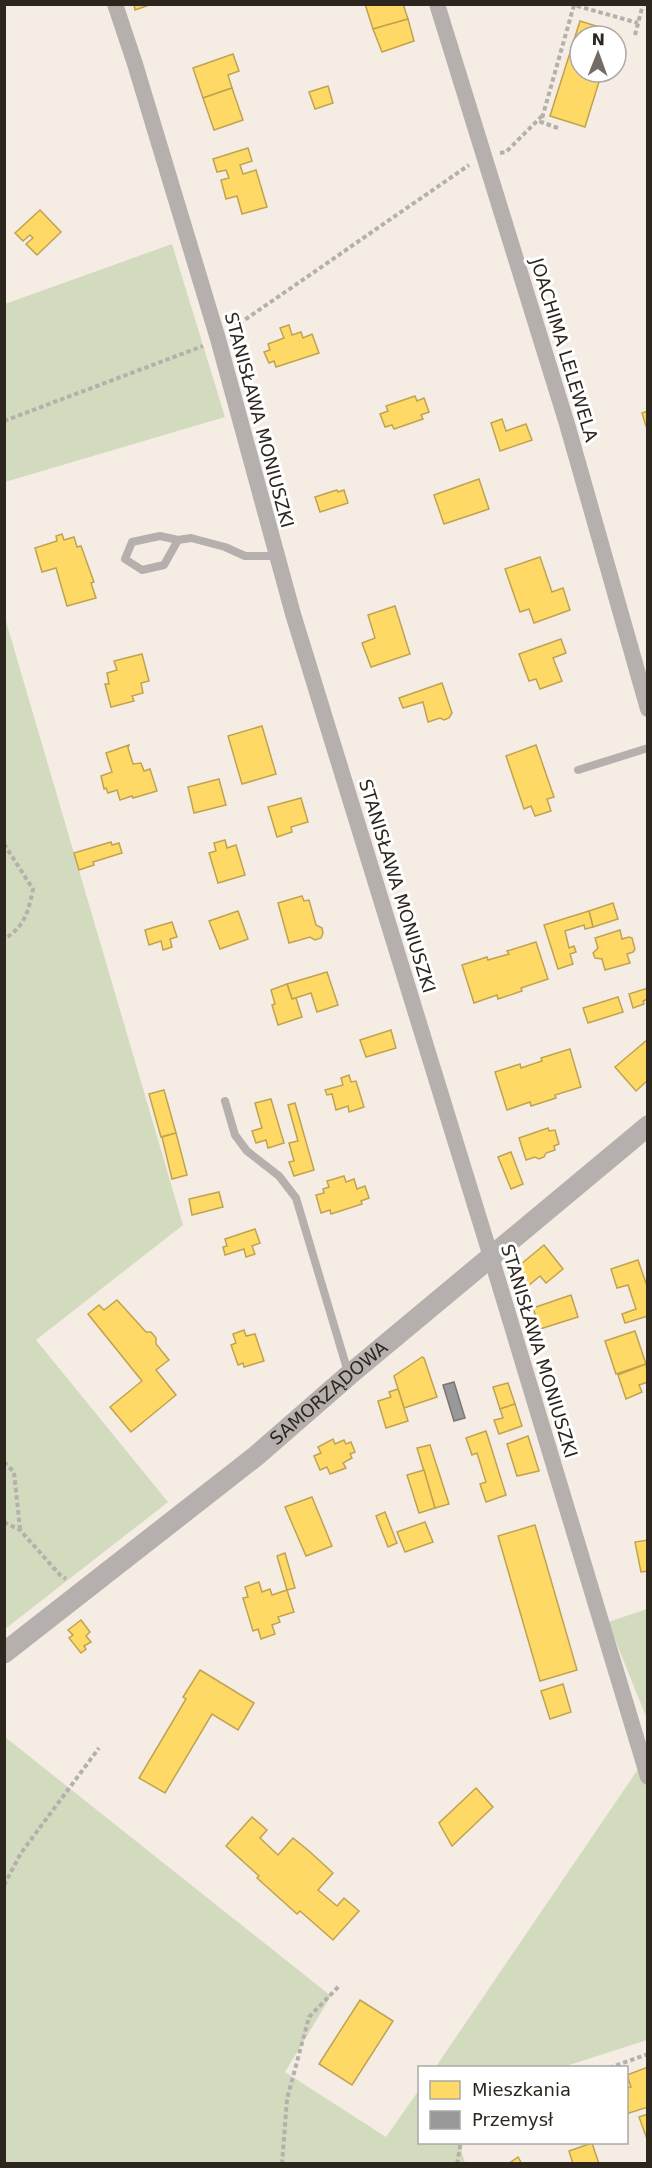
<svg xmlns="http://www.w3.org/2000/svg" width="652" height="2168" viewBox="0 0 652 2168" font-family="'DejaVu Sans',sans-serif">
<rect width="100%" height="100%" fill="#f5ece4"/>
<g fill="#d3dbbf">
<path d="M 172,244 L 225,417 L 5,482 L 5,304 Z"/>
<path d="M 5,618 L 183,1225 L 36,1340 L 168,1502 L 5,1629 Z"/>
<path d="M 647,1609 L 647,1719 L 608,1622 Z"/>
<path d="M 5,1737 L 331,1996 L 285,2072 L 386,2137 L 419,2090 L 420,2142 L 459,2143 L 465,2163 L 5,2163 Z"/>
<path d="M 647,1756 L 647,2040 L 563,2067 L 435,2068 Z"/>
</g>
<g fill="#ffd966" stroke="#c0a351" stroke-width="1.5">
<path d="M 134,4 L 152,4 L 135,10 Z"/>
<path d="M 365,4 L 403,4 L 408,19 L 373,29 Z"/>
<path d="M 408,19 L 414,41 L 382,52 L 373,29 Z"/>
<path d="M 580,21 L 615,32 L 613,36 L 580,36 L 580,72 L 602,72 L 585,127 L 550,116 Z"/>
<path d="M 233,54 L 239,71 L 228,75 L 232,88 L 203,98 L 193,68 Z"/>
<path d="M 328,86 L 333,103 L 315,109 L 309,92 Z"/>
<path d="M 232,88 L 243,120 L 214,130 L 203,98 Z"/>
<path d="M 248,148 L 252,161 L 240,165 L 243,174 L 256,170 L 267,207 L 242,214 L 237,196 L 226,199 L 221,180 L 229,178 L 226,170 L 217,172 L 213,159 Z"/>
<path d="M 40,210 L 61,232 L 37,255 L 26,244 L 33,238 L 30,235 L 23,241 L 15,233 Z"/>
<path d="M 289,325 L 292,335 L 301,332 L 303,338 L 312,334 L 319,353 L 276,367 L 274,361 L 269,363 L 264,352 L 270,350 L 268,344 L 284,338 L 280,328 Z"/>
<path d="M 415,396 L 417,401 L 424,398 L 429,412 L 421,415 L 423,419 L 394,429 L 392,425 L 385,427 L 380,414 L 388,411 L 386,406 Z"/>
<path d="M 648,411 L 648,426 L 646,426 L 642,413 Z"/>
<path d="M 502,419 L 506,431 L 526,424 L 532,440 L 500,451 L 491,423 Z"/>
<path d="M 479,479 L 489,509 L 444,524 L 434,495 Z"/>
<path d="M 337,490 L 338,492 L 344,490 L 348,503 L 320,512 L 315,497 Z"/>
<path d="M 62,534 L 64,540 L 74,537 L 77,547 L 81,546 L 94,582 L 91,583 L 96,598 L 67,606 L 56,568 L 42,572 L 35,548 L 57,541 L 56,536 Z"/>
<path d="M 540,557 L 552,592 L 563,588 L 570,610 L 534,623 L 529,609 L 520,612 L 505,569 Z"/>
<path d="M 395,606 L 410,654 L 371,667 L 362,643 L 375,638 L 368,615 Z"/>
<path d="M 561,639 L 566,653 L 553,658 L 562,681 L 540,689 L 536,679 L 529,681 L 519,654 Z"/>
<path d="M 142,654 L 149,681 L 141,683 L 143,693 L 132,696 L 134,701 L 111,707 L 105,684 L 109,684 L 107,673 L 117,670 L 114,661 Z"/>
<path d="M 442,683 L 452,713 L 449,718 L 444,720 L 440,718 L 428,722 L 423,702 L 403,708 L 399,698 Z"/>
<path d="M 262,726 L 276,774 L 242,784 L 228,736 Z"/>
<path d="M 129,745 L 128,748 L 133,764 L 141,763 L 144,771 L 150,769 L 157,791 L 133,798 L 132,796 L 120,800 L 117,790 L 108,793 L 106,788 L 104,789 L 101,776 L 112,772 L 106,753 Z"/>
<path d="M 536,745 L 554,797 L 547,799 L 551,811 L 535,816 L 531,806 L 524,809 L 506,756 Z"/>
<path d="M 219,779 L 226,805 L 194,813 L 188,787 Z"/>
<path d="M 301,798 L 308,822 L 291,827 L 292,832 L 277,837 L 268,807 Z"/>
<path d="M 225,840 L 227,848 L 236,845 L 245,875 L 218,883 L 209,853 L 216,851 L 214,843 Z"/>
<path d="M 111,842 L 112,845 L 119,843 L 122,853 L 93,862 L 94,865 L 79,870 L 74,853 Z"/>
<path d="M 302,896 L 304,901 L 309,900 L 316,925 L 322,928 L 323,933 L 321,938 L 315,940 L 310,937 L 289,943 L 278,903 Z"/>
<path d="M 613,903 L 618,919 L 593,927 L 589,911 Z"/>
<path d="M 238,911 L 248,939 L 220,949 L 209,921 Z"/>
<path d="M 589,911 L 593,927 L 585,929 L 584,925 L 565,931 L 569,948 L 574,946 L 576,952 L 570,954 L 573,964 L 558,969 L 544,925 Z"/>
<path d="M 172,922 L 177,937 L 170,939 L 172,947 L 163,950 L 161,941 L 149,945 L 145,930 Z"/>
<path d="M 620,930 L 622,939 L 629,937 L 632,938 L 635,949 L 633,952 L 627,954 L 630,963 L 605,970 L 602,959 L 595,958 L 593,953 L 598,948 L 595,938 Z"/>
<path d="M 536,942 L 548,979 L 521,988 L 522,991 L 498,999 L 497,995 L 474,1003 L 462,965 L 487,957 L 488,960 L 509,954 L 507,951 Z"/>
<path d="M 327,972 L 338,1005 L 317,1012 L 311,993 L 292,999 L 287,984 Z"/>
<path d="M 287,984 L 292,999 L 296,998 L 302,1017 L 278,1025 L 272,1005 L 275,1004 L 271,990 Z"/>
<path d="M 648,988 L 648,999 L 643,1001 L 644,1004 L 633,1008 L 629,994 Z"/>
<path d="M 618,997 L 623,1012 L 588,1023 L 583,1008 Z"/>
<path d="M 391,1030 L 396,1048 L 366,1057 L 360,1040 Z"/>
<path d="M 647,1040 L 648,1080 L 636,1091 L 615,1067 Z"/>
<path d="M 570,1049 L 581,1087 L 555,1095 L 556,1098 L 531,1106 L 530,1102 L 507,1110 L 495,1072 L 520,1064 L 521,1068 L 542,1061 L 541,1058 Z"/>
<path d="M 349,1075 L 351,1082 L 356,1081 L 364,1107 L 349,1112 L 348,1106 L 336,1110 L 332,1094 L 327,1095 L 325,1090 L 343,1085 L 341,1078 Z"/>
<path d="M 164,1090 L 176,1133 L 161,1137 L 149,1094 Z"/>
<path d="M 271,1099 L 284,1143 L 268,1148 L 266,1140 L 256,1143 L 252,1131 L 262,1128 L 255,1103 Z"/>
<path d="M 295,1103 L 314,1170 L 294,1176 L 289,1162 L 294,1161 L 289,1143 L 298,1141 L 288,1105 Z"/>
<path d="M 548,1128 L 549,1131 L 555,1130 L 559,1144 L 554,1146 L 555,1150 L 546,1153 L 544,1157 L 539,1159 L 535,1157 L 526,1160 L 519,1138 Z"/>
<path d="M 176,1133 L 187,1175 L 172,1179 L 162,1137 Z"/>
<path d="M 511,1152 L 523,1184 L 511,1189 L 498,1157 Z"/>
<path d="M 344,1176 L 346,1182 L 354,1179 L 357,1189 L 365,1186 L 369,1198 L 361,1201 L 362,1204 L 331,1214 L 330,1210 L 321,1213 L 316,1195 L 324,1193 L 323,1189 L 329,1187 L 327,1181 Z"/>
<path d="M 219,1192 L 223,1207 L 192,1215 L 189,1199 Z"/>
<path d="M 255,1229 L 260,1243 L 252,1246 L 255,1254 L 246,1257 L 244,1249 L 225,1255 L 223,1247 L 227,1246 L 225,1239 Z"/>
<path d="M 544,1245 L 563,1269 L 546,1283 L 540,1276 L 528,1286 L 515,1269 Z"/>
<path d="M 638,1260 L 648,1289 L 648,1316 L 625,1323 L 622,1314 L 636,1309 L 628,1285 L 617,1288 L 611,1269 Z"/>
<path d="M 571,1295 L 578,1317 L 540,1329 L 533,1308 Z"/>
<path d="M 117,1300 L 146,1332 L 151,1332 L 156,1338 L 156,1344 L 169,1360 L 156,1370 L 176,1395 L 131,1432 L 110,1407 L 142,1381 L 88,1314 L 99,1305 L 104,1310 Z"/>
<path d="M 244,1330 L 246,1336 L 255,1334 L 264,1361 L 244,1367 L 243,1363 L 238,1365 L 231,1345 L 236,1343 L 233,1334 Z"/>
<path d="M 635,1331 L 646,1364 L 616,1374 L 605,1341 Z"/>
<path d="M 422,1357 L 424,1358 L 437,1397 L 404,1408 L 394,1376 Z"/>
<path d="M 646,1364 L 648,1382 L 639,1385 L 642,1392 L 626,1399 L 618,1375 Z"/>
<path d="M 508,1383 L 515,1404 L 500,1409 L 493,1387 Z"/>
<path d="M 398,1389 L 408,1421 L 386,1428 L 378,1401 L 391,1397 L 389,1392 Z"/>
<path d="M 515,1404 L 522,1426 L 499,1434 L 494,1420 L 503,1418 L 500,1409 Z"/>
<path d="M 486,1431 L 506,1495 L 486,1502 L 480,1484 L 486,1482 L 477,1453 L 472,1455 L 466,1438 Z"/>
<path d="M 528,1436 L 539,1471 L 517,1476 L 507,1444 Z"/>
<path d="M 333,1439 L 335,1444 L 344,1440 L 346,1444 L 351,1442 L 355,1452 L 350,1454 L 352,1458 L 343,1463 L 346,1468 L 330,1474 L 327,1467 L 320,1470 L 314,1456 L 321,1453 L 318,1447 Z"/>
<path d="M 430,1445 L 449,1504 L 435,1508 L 417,1448 Z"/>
<path d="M 424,1470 L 435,1508 L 419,1513 L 407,1475 Z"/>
<path d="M 312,1497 L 332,1546 L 306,1556 L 285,1507 Z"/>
<path d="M 385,1512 L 397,1543 L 388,1547 L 376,1516 Z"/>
<path d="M 425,1522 L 433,1542 L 405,1552 L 397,1532 Z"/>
<path d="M 535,1525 L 577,1670 L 540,1681 L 498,1536 Z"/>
<path d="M 648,1540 L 648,1571 L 641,1572 L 635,1542 Z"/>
<path d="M 285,1553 L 295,1588 L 287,1590 L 277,1556 Z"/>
<path d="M 259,1582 L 262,1592 L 270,1589 L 272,1595 L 287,1590 L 294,1612 L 278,1617 L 280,1622 L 272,1625 L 275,1634 L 261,1639 L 258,1629 L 253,1631 L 243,1598 L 248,1597 L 245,1587 Z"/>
<path d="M 81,1620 L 90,1632 L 86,1636 L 91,1642 L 84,1646 L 86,1649 L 81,1653 L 69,1638 L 73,1635 L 68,1630 Z"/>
<path d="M 200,1670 L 254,1703 L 238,1730 L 212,1714 L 165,1793 L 139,1778 L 186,1699 L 183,1697 Z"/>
<path d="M 563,1684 L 571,1712 L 550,1719 L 541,1691 Z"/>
<path d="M 476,1788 L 493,1807 L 452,1846 L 439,1823 Z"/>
<path d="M 252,1817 L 267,1830 L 260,1838 L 278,1855 L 293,1838 L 309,1851 L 333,1873 L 318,1890 L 337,1906 L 344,1898 L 359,1911 L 333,1940 L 300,1911 L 297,1914 L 257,1878 L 259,1876 L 226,1846 Z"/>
<path d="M 360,2000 L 393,2021 L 352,2085 L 319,2064 Z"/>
<path d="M 648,2067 L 648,2107 L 626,2114 L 626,2088 L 631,2087 L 627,2075 Z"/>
<path d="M 648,2114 L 648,2139 L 647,2139 L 639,2117 Z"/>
<path d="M 592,2143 L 599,2164 L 573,2164 L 569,2151 Z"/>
<path d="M 518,2157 L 522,2164 L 508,2164 Z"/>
</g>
<path fill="#999" stroke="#797674" stroke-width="1.5" d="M 454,1382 L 465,1418 L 454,1421 L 443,1385 Z"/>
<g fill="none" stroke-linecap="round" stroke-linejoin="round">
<g stroke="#b4b0ab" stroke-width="4" stroke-dasharray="4.5 3" stroke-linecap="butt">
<path d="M 635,35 L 643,4"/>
<path d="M 558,128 L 541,122 L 574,5 L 638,23"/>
<path d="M 500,153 L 506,152 L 543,115"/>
<path d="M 233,328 L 469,165"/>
<path d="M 4,421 L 203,346"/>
<path d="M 4,844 L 33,889 C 29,910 24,928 4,939"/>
<path d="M 4,1462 L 14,1472 L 20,1529"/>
<path d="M 4,1522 L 20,1530 L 60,1575 L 66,1579"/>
<path d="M 4,1885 L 21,1853 L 99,1748"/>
<path d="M 609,2068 L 648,2054"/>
<path d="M 282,2164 L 287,2099 L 309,2017 L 340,1985"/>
<path d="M 457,2164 L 461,2142"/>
</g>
<g stroke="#b5b0ad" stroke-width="8">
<path d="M 178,540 L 164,565 L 142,570 L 125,559 L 132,542 L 160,536 L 178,540 L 191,538 L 225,547 L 245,556 L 276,556"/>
<path d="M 578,770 L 648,748"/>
<path d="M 225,1101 L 235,1135 L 247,1151 L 279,1176 L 296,1198 L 348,1372"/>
</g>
<g stroke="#b5b0ad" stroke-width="16">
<path d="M 115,4 L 135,64 L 218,339 L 293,614 L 491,1257 L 648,1777"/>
<path d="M 437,4 L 567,424 L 648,709"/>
</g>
<path stroke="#b5b0ad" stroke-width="21" id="s1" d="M 4,1653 L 256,1456 L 349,1375 L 648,1126"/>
</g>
<g text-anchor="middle" stroke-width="6" stroke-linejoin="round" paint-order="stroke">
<g font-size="18" fill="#2d261f" stroke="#fff">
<text transform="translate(564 350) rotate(73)" y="6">JOACHIMA LELEWELA</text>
<text transform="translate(259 420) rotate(75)" y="6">STANISŁAWA MONIUSZKI</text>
<text transform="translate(397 886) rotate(73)" y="6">STANISŁAWA MONIUSZKI</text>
<text transform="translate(539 1351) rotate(73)" y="6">STANISŁAWA MONIUSZKI</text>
<text dy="6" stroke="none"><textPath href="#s1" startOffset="416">SAMORZĄDOWA</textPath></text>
</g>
</g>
<rect width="652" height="2168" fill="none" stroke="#2d261f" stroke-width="12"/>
<rect x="418" y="2066" width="210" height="78" fill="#ffffff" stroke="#aba8a5" stroke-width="1.5"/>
<rect x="430" y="2081" width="30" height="18" fill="#ffd966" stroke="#aba8a5" stroke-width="1.5"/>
<text x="472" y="2096" font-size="18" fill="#2d261f">Mieszkania</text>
<rect x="430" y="2111" width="30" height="18" fill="#999999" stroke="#aba8a5" stroke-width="1.5"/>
<text x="472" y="2126" font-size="18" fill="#2d261f">Przemysł</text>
<g transform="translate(598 54) rotate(1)"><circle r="28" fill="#ffffff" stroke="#aba8a5" stroke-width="1.5"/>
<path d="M0-4.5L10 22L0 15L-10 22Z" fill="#736b64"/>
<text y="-9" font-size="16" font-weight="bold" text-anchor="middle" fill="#2d261f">N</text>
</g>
</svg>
